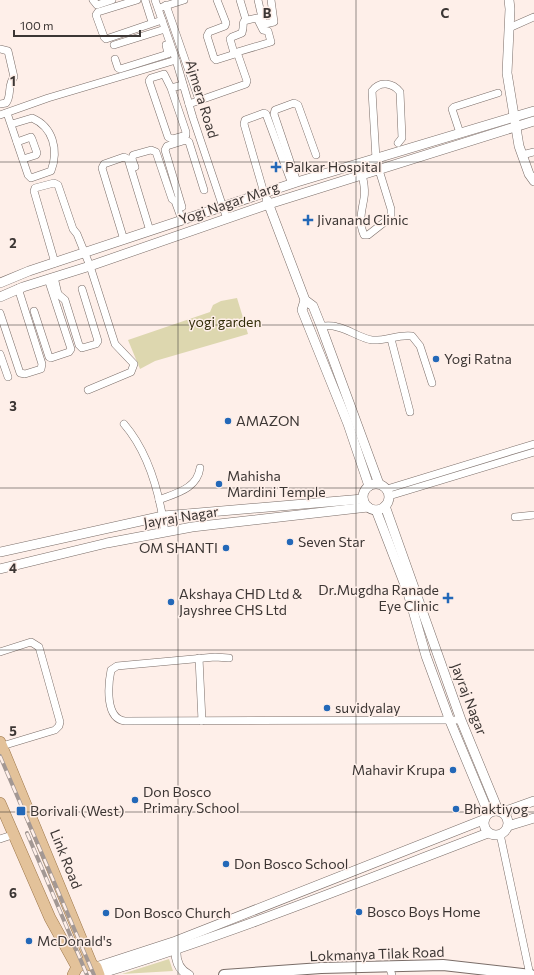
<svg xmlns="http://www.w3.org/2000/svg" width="534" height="975" viewBox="0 0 534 975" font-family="Commissioner,sans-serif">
<rect width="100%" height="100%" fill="#feefe9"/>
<g fill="#ddd7af">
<path d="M 237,298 L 248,334 L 155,361 L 140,369 L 128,340 L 210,312 L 213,305 L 221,301 Z"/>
<path d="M 169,959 L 173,971 L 122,974 Z"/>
</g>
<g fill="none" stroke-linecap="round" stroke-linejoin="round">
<g stroke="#7a6d68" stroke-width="8">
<g id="minor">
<path d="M 93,0 L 97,5 L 112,0"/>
<path d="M 137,0 L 98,12 L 96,15 L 104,37 L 106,39 L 162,20"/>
<path d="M 145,0 L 151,19"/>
<path d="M 155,0 L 176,60 L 193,118 L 227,219"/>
<path d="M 240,0 L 246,20"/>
<path d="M 258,0 L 263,22 L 265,24 L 274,22 L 271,0"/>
<path d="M 166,5 L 199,100"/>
<path d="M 162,7 L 184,0"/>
<path d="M 257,18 L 263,30 L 268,31 L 271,42 L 234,53 L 230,39 L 232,37 L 242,33 C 246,20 237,22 257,18 Z"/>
<path d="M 509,28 L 534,17"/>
<path d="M 114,45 L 165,29"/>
<path d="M 0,49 L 8,51 L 14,77 C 7,85 12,96 6,103 L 0,104"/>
<path d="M 115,59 L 118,68 L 120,69 L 168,54 L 166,45"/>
<path d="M 171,88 L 186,132 L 186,135 L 172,139 L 168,137 L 149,81 L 151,78 L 164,74 L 171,88 L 183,85"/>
<path d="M 189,104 L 246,84 L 247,81 L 238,55 L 235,54 L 216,60 L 214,58 L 207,36 L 209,32 L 225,26 L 226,23 L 217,0"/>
<path d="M 7,113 L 28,175 L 31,178 L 51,171 C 59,150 53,127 32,118 L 12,124"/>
<path d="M 0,115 L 48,98 L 176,60"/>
<path d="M 460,133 L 452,109 L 454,107 L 498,93"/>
<path d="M 17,142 L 31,137 L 32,139 L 37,153 L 36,155 L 23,159"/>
<path d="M 522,155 L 534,152"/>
<path d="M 376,159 L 372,91 C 380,80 393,83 400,92 L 402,138 L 398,143"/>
<path d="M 359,164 C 362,174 366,187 364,198 C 362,211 358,222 364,235 L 368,235 L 391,217 L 391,209 L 379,170"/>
<path d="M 135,167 L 132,159 L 133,155 L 151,150 L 156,152 L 172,199 L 175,201 L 182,220"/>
<path d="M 297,182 L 274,114 L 275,110 L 294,103 L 298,105 L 316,155"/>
<path d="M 264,193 L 244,124 L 245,120 L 264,113 L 266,114 L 292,184"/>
<path d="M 182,207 L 165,150 L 167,146 L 186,140 L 189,142 L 204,190"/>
<path d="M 124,240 L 102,168 L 104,164 L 124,157 L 128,159 L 150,231"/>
<path d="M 55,263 L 34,191 L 35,188 L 54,183 L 58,185 L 73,229 L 77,234 L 90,266 L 115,344 L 134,364 L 131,372 L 88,390"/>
<path d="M 54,277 L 58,294 L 65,300 L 79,345 L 82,348 L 96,344 L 98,341 L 82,289"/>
<path d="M 34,311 L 49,357 L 51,358 L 69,352 L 71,349 L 48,279"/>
<path d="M 0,313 L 20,373 L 25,374 L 41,369 L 42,364 L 18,288"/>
<path d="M 321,326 C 326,326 332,325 337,327 C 349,329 359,338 372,340 C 386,341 399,334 412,336 L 420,346 L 432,383"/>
<path d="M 391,339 L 410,412"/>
<path d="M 0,354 L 8,377"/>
<path d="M 124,424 C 149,453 160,495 165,532"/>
<path d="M 387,489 L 534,444"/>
<path d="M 389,496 L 534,452"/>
<path d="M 159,500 C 176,493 197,489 200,468"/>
<path d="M 515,517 L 534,515"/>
<path d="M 0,652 L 31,642 L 39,647 L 60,722 L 59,726 L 55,730 L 2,746"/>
<path d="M 199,658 L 202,721"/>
<path d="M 229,658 L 215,657 L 117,666 L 111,670 C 108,685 105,719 125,721 L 461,720"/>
<path d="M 500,834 L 530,975"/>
<path d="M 0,839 L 12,835"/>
<path d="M 389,966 L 392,975"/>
</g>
</g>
<g stroke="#7a6d68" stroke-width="10">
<g id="tertiary">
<path d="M 509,0 L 510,9 L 507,73 L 519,146 L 529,174 L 534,181"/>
<path d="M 267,200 L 305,300 L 313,306 L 321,326 L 379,484"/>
<path d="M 0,283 L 29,271 L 297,182 L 534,111"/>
<path d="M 0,297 L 23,287 L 90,266 L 269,204 L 534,121"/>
<path d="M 305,300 L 302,310 L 348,424 L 369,486"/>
<circle cx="376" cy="497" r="13"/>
<path d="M 385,506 L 461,720 L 498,810"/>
<path d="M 376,510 L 408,593 L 426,656 L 450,721 L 488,812"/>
<path d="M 0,552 L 163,516 L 363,499"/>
<path d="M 0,569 L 107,543 L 192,527 L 368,507"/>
<circle cx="496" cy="823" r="12"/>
<path d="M 503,812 L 534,801"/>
<path d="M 508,826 L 534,818"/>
<path d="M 176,947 C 175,958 178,970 189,975"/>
<path d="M 96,967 L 176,941 L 483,820"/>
<path d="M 99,974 C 231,934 359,882 488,833"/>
</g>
</g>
<g stroke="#7a6d68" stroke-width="12">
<path id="secondary" d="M 224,975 L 321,968 L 443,965 L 531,975"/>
</g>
<g stroke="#9d774a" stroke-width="12">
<g id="primary">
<path d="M 0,742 L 92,965"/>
<path d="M 0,803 L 50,918 L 77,967"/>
<path d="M 73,975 L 77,967 L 85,963 L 96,967 L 99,975"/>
</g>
</g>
<use href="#minor" stroke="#fff" stroke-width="7"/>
<use href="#tertiary" stroke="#fff" stroke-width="9"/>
<use href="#secondary" stroke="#fff" stroke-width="10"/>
<use href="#primary" stroke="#e3c29a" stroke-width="11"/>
<g stroke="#a39894" stroke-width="4">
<g id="rail">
<path d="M 0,756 L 94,975"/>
<path d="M 27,833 L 87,975"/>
</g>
</g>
<use href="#rail" stroke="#feefe9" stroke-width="2.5" stroke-dasharray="8" stroke-linecap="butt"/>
</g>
<path fill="none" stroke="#3c3634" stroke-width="1" stroke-opacity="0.55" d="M 178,0 L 178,975M 356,0 L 356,975M 0,162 L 534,162M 0,325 L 534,325M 0,488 L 534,488M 0,650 L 534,650M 0,812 L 534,812"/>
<g fill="#2368b8" stroke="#feefe9" stroke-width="1.5">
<path d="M274 161h4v4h4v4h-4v4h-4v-4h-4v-4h4z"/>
<path d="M306 214h4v4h4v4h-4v4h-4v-4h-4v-4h4z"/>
<circle cx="436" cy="359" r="4"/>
<circle cx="228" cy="421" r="4"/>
<circle cx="219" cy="484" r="4"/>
<circle cx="290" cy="542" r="4"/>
<circle cx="226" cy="548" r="4"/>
<path d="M446 592h4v4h4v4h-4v4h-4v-4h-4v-4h4z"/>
<circle cx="171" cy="602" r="4"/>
<circle cx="327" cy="708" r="4"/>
<circle cx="453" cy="770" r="4"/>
<circle cx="135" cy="800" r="4"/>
<circle cx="456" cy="809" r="4"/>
<rect x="16" y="806" width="10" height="10" rx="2"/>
<circle cx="226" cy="864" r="4"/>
<circle cx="359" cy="912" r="4"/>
<circle cx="106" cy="913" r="4"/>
<circle cx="29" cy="941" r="4"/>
</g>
<g text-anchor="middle" stroke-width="3" stroke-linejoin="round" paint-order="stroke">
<g font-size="14" fill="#3c3634" stroke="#feefe9">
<text transform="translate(202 99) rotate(73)" y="5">Ajmera Road</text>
<text transform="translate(229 203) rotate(-19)" y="5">Yogi Nagar Marg</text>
<text transform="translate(181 517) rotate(-9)" y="5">Jayraj Nagar</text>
<text transform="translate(469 699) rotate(69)" y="5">Jayraj Nagar</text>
<text transform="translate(66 859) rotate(68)" y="5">Link Road</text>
<text transform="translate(377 954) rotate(-2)" y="5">Lokmanya Tilak Road</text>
</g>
<g font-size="14" fill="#3c3634" stroke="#feefe9" text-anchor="start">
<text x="285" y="172">Palkar Hospital</text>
<text x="317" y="225">Jivanand Clinic</text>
<text x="444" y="364">Yogi Ratna</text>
<text x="236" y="426">AMAZON</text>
<text x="227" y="481">Mahisha<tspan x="227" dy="16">Mardini Temple</tspan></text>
<text x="298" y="547">Seven Star</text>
<text x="218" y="553" text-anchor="end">OM SHANTI</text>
<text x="439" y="595" text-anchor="end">Dr.Mugdha Ranade<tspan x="439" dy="16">Eye Clinic</tspan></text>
<text x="179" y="599">Akshaya CHD Ltd &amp;<tspan x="179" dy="16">Jayshree CHS Ltd</tspan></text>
<text x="335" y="713">suvidyalay</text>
<text x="445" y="775" text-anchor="end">Mahavir Krupa</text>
<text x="143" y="797">Don Bosco<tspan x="143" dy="16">Primary School</tspan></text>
<text x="464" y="814">Bhaktiyog</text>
<text x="30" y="816">Borivali (West)</text>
<text x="234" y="869">Don Bosco School</text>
<text x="367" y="917">Bosco Boys Home</text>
<text x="114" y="918">Don Bosco Church</text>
<text x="37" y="946">McDonald's</text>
</g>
<g font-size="14" fill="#332d09" stroke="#feefe9">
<text x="225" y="327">yogi garden</text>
</g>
</g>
<g font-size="13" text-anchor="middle" font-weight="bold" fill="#3c3634" stroke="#feefe9" stroke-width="3" stroke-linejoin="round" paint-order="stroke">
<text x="267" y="18">B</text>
<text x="445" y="18">C</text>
<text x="13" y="86">1</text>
<text x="13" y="248">2</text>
<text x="13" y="411">3</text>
<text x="13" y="573">4</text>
<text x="13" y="736">5</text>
<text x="13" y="898">6</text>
</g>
<path d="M14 30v6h126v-6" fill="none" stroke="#3c3634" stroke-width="2"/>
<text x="20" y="30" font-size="12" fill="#3c3634" stroke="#feefe9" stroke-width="3" paint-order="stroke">100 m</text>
</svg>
